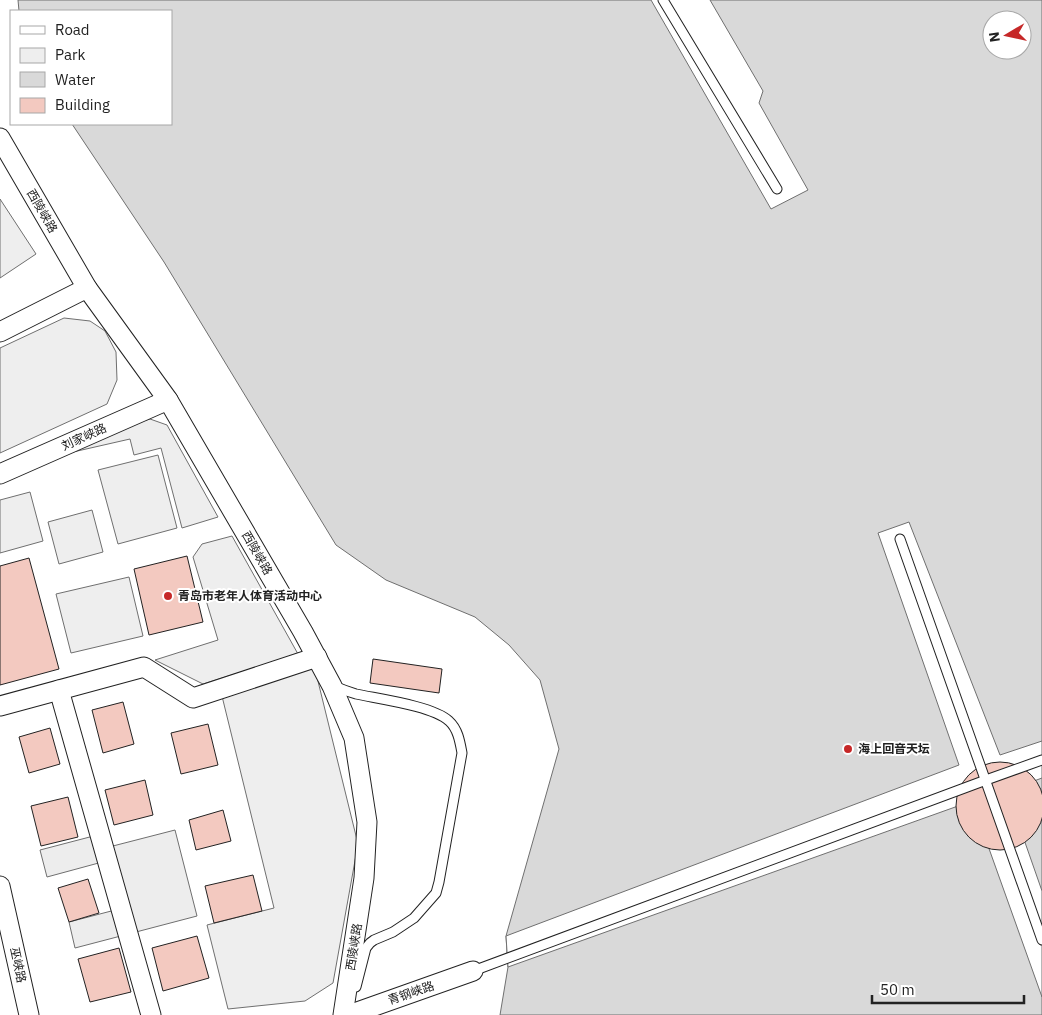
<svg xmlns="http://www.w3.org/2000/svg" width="1042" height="1015" viewBox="0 0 1042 1015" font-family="'IBM Plex Sans','Noto Sans SC',sans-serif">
<rect width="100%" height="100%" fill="#fff"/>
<g fill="#eee" stroke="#6f6f6f">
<path d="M 0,199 L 36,254 L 0,278 Z"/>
<path d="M 64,318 L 90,321 L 105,331 L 116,352 L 117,380 L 107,404 L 0,453 L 0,348 Z"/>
<path d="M 150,419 L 167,425 L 218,517 L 182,528 L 161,448 L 134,455 L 130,439 L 73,452 L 131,424 Z"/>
<path d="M 158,455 L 177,528 L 118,544 L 98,470 Z"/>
<path d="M 30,492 L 43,541 L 0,553 L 0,500 Z"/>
<path d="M 92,510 L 103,552 L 59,564 L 48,522 Z"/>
<path d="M 232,536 L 298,654 L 203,684 L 155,660 L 218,640 L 193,557 L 202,544 Z"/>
<path d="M 129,577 L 143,636 L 71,653 L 56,594 Z"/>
<path d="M 314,665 L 358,844 L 333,983 L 305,1001 L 228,1009 L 207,925 L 274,908 L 220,688 Z"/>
</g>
<path fill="#ededed" stroke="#6f6f6f" d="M 175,830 L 197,916 L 75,948 L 69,922 L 119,909 L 106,861 L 47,877 L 40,850 L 105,833 L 109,847 Z"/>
<path fill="#d9d9d9" stroke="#6f6f6f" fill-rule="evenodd" d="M 18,0 L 651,0 L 771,209 L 808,190 L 759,103 L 763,91 L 710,0 L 1042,0 L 1042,1015 L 500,1015 L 508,967 L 506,936 L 559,749 L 540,680 L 509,645 L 475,617 L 386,580 L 336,545 L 164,262 L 72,124 L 171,124 L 171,11 L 19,11 ZM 992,20 L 1022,20 L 1022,50 L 992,50 Z"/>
<path fill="#fff" stroke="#6f6f6f" d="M 909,522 L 1000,755 L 1042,741 L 1042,778 L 1007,791 L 1042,891 L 1042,997 L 972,801 L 508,967 L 506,936 L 959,765 L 878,533 Z"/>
<g fill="#f3c9c0" stroke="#222">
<path d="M 187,556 L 203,622 L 149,635 L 134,569 Z"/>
<path d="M 29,558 L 59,669 L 0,685 L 0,566 Z"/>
<path d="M 373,659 L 442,669 L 439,693 L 370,683 Z"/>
<path d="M 123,702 L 134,744 L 103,753 L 92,710 Z"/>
<path d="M 208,724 L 218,765 L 181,774 L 171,733 Z"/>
<path d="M 50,728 L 60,764 L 29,773 L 19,737 Z"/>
<circle cx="1000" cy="806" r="44"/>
<path d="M 145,780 L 153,815 L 114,825 L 105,790 Z"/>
<path d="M 68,797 L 78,837 L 41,846 L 31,806 Z"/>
<path d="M 223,810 L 231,841 L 196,850 L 189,820 Z"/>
<path d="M 253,875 L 262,911 L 214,923 L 205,886 Z"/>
<path d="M 88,879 L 99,913 L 69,922 L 58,888 Z"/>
<path d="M 197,936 L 209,978 L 163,991 L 152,948 Z"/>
<path d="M 119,948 L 131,992 L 90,1002 L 78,959 Z"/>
</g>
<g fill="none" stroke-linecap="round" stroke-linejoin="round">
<g stroke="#222" stroke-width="11">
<g id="service">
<path d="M 663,0 L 777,189"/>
<path d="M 900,539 L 1042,940"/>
<path d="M 334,686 C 341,689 349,692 356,694 C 379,699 433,706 449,721 C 458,729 460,742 462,753 L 439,882 L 436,893 L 414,918 L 393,932 L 374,940 L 370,943 L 366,948 L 356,987"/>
<path d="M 473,971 L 986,780 L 1042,760"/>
</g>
</g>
<g stroke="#222" stroke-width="21">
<g id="minor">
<path d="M 0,138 L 87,288 L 168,400 L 303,632 L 332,686 L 354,738 L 367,822 L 364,878 L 343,1015"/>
<path d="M 0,332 L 87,288"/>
<path d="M 0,474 L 168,400"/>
<path d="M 59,690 L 151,1015"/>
<path d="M 0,706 L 144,667 L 193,698 L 317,657"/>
<path d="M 0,886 L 29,1015"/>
<path d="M 349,1015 L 473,971"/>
</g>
</g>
<use href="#service" stroke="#fff" stroke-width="9"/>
<use href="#minor" stroke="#fff" stroke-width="19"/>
</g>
<g fill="#c62828" stroke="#fff" stroke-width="2">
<circle cx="168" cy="596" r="5"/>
<circle cx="848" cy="749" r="5"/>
</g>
<g text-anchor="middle" stroke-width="4" stroke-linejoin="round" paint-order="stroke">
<g font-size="12" fill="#222" stroke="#fff">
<text transform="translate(42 211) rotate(60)" y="4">西陵峡路</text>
<text transform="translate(84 437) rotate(-24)" y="4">刘家峡路</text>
<text transform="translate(257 553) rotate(60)" y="4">西陵峡路</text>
<text transform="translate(354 947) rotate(-81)" y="4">西陵峡路</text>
<text transform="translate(18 965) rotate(78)" y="4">巫峡路</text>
<text transform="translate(411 993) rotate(-19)" y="4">青钢峡路</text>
</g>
<g font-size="12" font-weight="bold" fill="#222" stroke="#fff" text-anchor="start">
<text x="178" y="600">青岛市老年人体育活动中心</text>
<text x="858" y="753">海上回音天坛</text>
</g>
</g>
<rect x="10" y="10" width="162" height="115" fill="#ffffff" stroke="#a7a7a7"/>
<rect x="20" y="26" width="25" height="8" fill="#ffffff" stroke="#a7a7a7"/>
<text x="55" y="35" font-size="15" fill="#222222">Road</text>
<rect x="20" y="48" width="25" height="15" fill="#eeeeee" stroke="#a7a7a7"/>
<text x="55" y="60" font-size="15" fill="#222222">Park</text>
<rect x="20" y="72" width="25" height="15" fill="#d9d9d9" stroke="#a7a7a7"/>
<text x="55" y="85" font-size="15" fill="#222222">Water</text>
<rect x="20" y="98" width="25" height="15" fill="#f3c9c0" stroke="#a7a7a7"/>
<text x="55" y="110" font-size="15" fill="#222222">Building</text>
<g transform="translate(1007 35) rotate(261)"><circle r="24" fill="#ffffff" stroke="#a7a7a7"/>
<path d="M0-4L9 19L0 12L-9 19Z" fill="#c62828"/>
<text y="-8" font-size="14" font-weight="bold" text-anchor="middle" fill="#222222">N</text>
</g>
<path d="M872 995v8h152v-8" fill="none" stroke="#222222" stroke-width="2.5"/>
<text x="880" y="995" font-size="15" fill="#222222" stroke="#ffffff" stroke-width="4" paint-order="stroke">50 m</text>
</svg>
